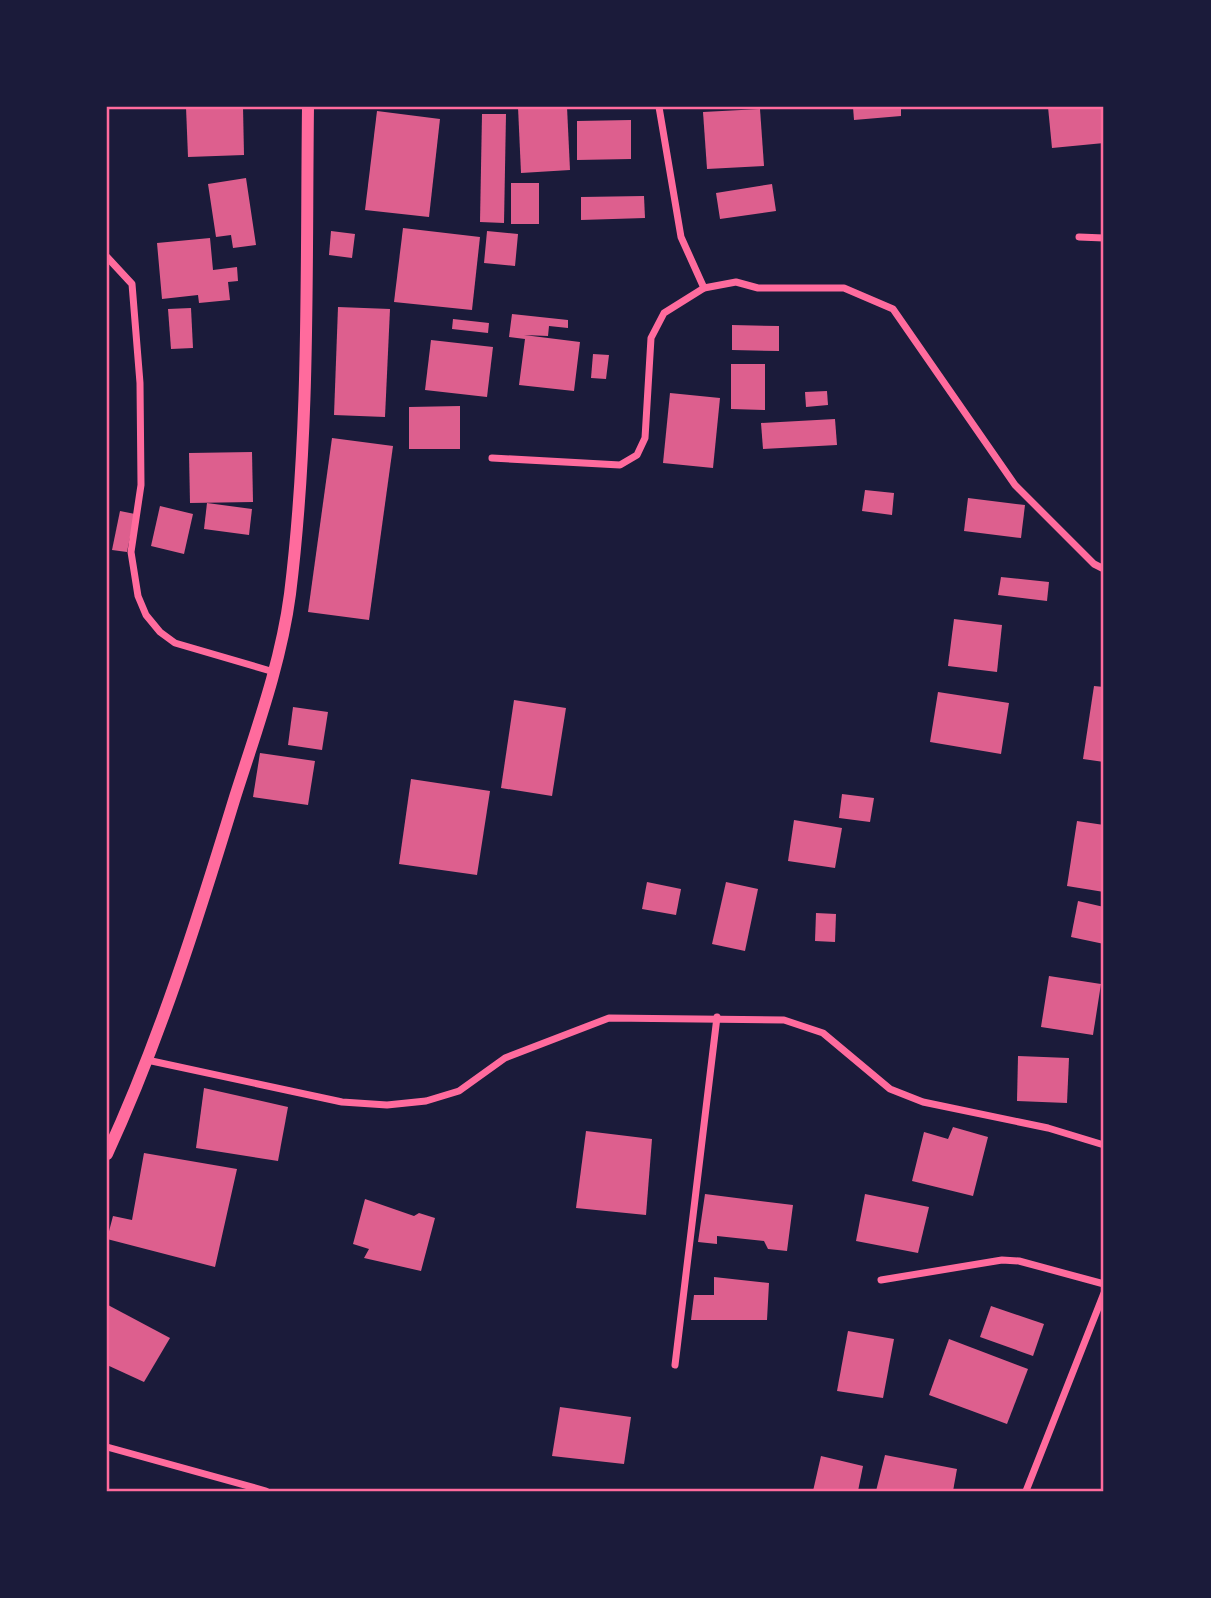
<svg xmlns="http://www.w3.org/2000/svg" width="1211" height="1598" viewBox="0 0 1211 1598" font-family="Raleway,sans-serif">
<rect width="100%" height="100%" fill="#1b1b3a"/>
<g fill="#dd5f8e">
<path d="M 186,107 L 243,107 L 244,155 L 188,157 Z"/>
<path d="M 518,107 L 567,107 L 570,170 L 521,173 Z"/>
<path d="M 853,107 L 901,107 L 901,116 L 854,120 Z"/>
<path d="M 1048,107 L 1104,107 L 1104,143 L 1052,148 Z"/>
<path d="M 760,109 L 764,166 L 707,169 L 703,112 Z"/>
<path d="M 377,111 L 440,119 L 429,217 L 365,210 Z"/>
<path d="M 482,114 L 506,114 L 504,223 L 480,222 Z"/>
<path d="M 631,120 L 631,159 L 577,160 L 577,121 Z"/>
<path d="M 246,178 L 256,245 L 233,248 L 231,235 L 216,237 L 208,184 Z"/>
<rect x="511" y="183" width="28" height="41"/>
<path d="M 772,184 L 776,211 L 720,219 L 716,193 Z"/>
<path d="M 644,196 L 645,218 L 581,220 L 581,197 Z"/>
<path d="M 403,228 L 480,237 L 472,310 L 394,302 Z"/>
<path d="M 331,231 L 355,234 L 352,258 L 329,255 Z"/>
<path d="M 487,231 L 518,234 L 515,266 L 484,263 Z"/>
<path d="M 210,238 L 213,270 L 237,267 L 238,281 L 228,282 L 230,300 L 199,303 L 198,295 L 162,299 L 157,243 Z"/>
<path d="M 338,307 L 390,309 L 385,417 L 334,415 Z"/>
<path d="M 191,308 L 193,348 L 171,349 L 168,309 Z"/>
<path d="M 512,314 L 568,320 L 568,328 L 549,326 L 548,336 L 524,335 L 580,342 L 574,391 L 519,385 L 525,339 L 509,337 Z"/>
<path d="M 453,319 L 489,323 L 488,333 L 452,329 Z"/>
<path d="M 732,325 L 779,326 L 779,351 L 732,350 Z"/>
<path d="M 431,340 L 493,347 L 487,397 L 425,390 Z"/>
<path d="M 593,354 L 609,355 L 606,379 L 591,378 Z"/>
<path d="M 731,364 L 765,364 L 765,410 L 731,409 Z"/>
<path d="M 827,391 L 828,405 L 806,407 L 805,392 Z"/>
<path d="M 670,393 L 720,398 L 713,468 L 663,463 Z"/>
<path d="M 460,406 L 460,449 L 409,449 L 409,407 Z"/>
<path d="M 835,419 L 837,445 L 763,449 L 761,423 Z"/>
<path d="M 332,438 L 393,446 L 369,620 L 308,612 Z"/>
<path d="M 252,452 L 253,502 L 190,503 L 189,453 Z"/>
<path d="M 865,490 L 894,493 L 892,515 L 862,511 Z"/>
<path d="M 968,498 L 1025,505 L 1021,538 L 964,531 Z"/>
<path d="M 207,503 L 252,509 L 249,535 L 204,529 Z"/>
<path d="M 160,506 L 193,514 L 184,554 L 151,546 Z"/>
<path d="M 120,511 L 135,514 L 127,552 L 112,550 Z"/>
<path d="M 1001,577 L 1049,582 L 1047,601 L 998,595 Z"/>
<path d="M 954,619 L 1002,625 L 997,672 L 948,666 Z"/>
<path d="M 1094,686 L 1104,687 L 1104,762 L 1083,759 Z"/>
<path d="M 938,692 L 1009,703 L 1001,754 L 930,742 Z"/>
<path d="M 514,700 L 566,708 L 552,796 L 501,788 Z"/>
<path d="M 293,707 L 328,712 L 322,750 L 288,745 Z"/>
<path d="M 260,753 L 315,761 L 308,805 L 253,797 Z"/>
<path d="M 411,779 L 490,791 L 477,875 L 399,864 Z"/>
<path d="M 842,794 L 874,798 L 870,822 L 839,818 Z"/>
<path d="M 794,820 L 842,828 L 835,868 L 788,861 Z"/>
<path d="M 1077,821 L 1104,825 L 1104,892 L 1067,886 Z"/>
<path d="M 647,882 L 681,889 L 676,915 L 642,909 Z"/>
<path d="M 726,882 L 758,889 L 745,951 L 712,944 Z"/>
<path d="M 1078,901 L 1104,907 L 1104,944 L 1071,937 Z"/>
<path d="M 816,913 L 836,914 L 835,942 L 815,941 Z"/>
<path d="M 1049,976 L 1101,984 L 1093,1035 L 1041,1027 Z"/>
<path d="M 1018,1056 L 1069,1058 L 1067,1103 L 1017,1101 Z"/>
<path d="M 204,1088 L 288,1107 L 278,1161 L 196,1148 Z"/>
<path d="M 953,1127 L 988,1137 L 973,1196 L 912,1181 L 924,1132 L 948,1139 Z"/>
<path d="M 586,1131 L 652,1139 L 646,1215 L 576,1208 Z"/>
<path d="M 144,1153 L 237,1169 L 215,1267 L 107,1239 L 113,1216 L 132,1220 Z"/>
<path d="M 705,1194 L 793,1205 L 787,1251 L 768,1249 L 764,1241 L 717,1236 L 717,1244 L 698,1242 Z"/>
<path d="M 865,1194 L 929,1207 L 918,1253 L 856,1241 Z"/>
<path d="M 365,1199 L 414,1216 L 419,1213 L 435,1218 L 421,1271 L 364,1258 L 369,1249 L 353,1244 Z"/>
<path d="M 714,1277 L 769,1283 L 767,1320 L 691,1320 L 694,1295 L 714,1295 Z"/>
<path d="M 108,1305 L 170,1338 L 144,1382 L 107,1365 Z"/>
<path d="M 991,1306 L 1044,1324 L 1033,1356 L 980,1337 Z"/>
<path d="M 848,1331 L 894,1339 L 883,1398 L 837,1391 Z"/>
<path d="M 949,1339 L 1028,1369 L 1007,1424 L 929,1395 Z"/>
<path d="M 560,1407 L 631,1417 L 624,1464 L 552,1456 Z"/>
<path d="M 885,1455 L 957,1469 L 953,1491 L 876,1491 Z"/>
<path d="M 821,1456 L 863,1466 L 858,1491 L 813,1491 Z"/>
</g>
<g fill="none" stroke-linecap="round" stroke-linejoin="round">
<g stroke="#ff6b9d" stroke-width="7">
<path d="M 659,107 L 681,237 L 704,288"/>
<path d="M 1079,237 L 1104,238"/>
<path d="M 107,257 L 132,284 L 140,383 L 141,485 L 131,552 L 138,596 L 146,615 L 160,632 L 175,643 L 274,672"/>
<path d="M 492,458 L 620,465 L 637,455 L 645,438 L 651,338 L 664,313 L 704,288 L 736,282 L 758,288 L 844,288 L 893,309 L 1015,485 L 1094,564 L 1104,569"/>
<path d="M 147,1060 L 342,1102 L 387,1105 L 426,1101 L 459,1091 L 505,1058 L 609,1018 L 784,1020 L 823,1033 L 890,1089 L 923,1102 L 1048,1128 L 1104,1145"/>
<path d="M 881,1280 L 1002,1260 L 1019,1261 L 1104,1284"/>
<path d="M 675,1365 L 717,1017"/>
<path d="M 107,1447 L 266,1491"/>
<path d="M 1026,1491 L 1104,1293"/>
</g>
<path stroke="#ff6b9d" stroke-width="12" d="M 107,1154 C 160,1039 198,918 235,797 C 256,731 281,663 290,594 C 310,432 306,269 308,107"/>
</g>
<rect width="1211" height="1598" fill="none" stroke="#1b1b3a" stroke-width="217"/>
<rect x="108" y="108" width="994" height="1382" fill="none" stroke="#ff6b9d" stroke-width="2.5"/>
</svg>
